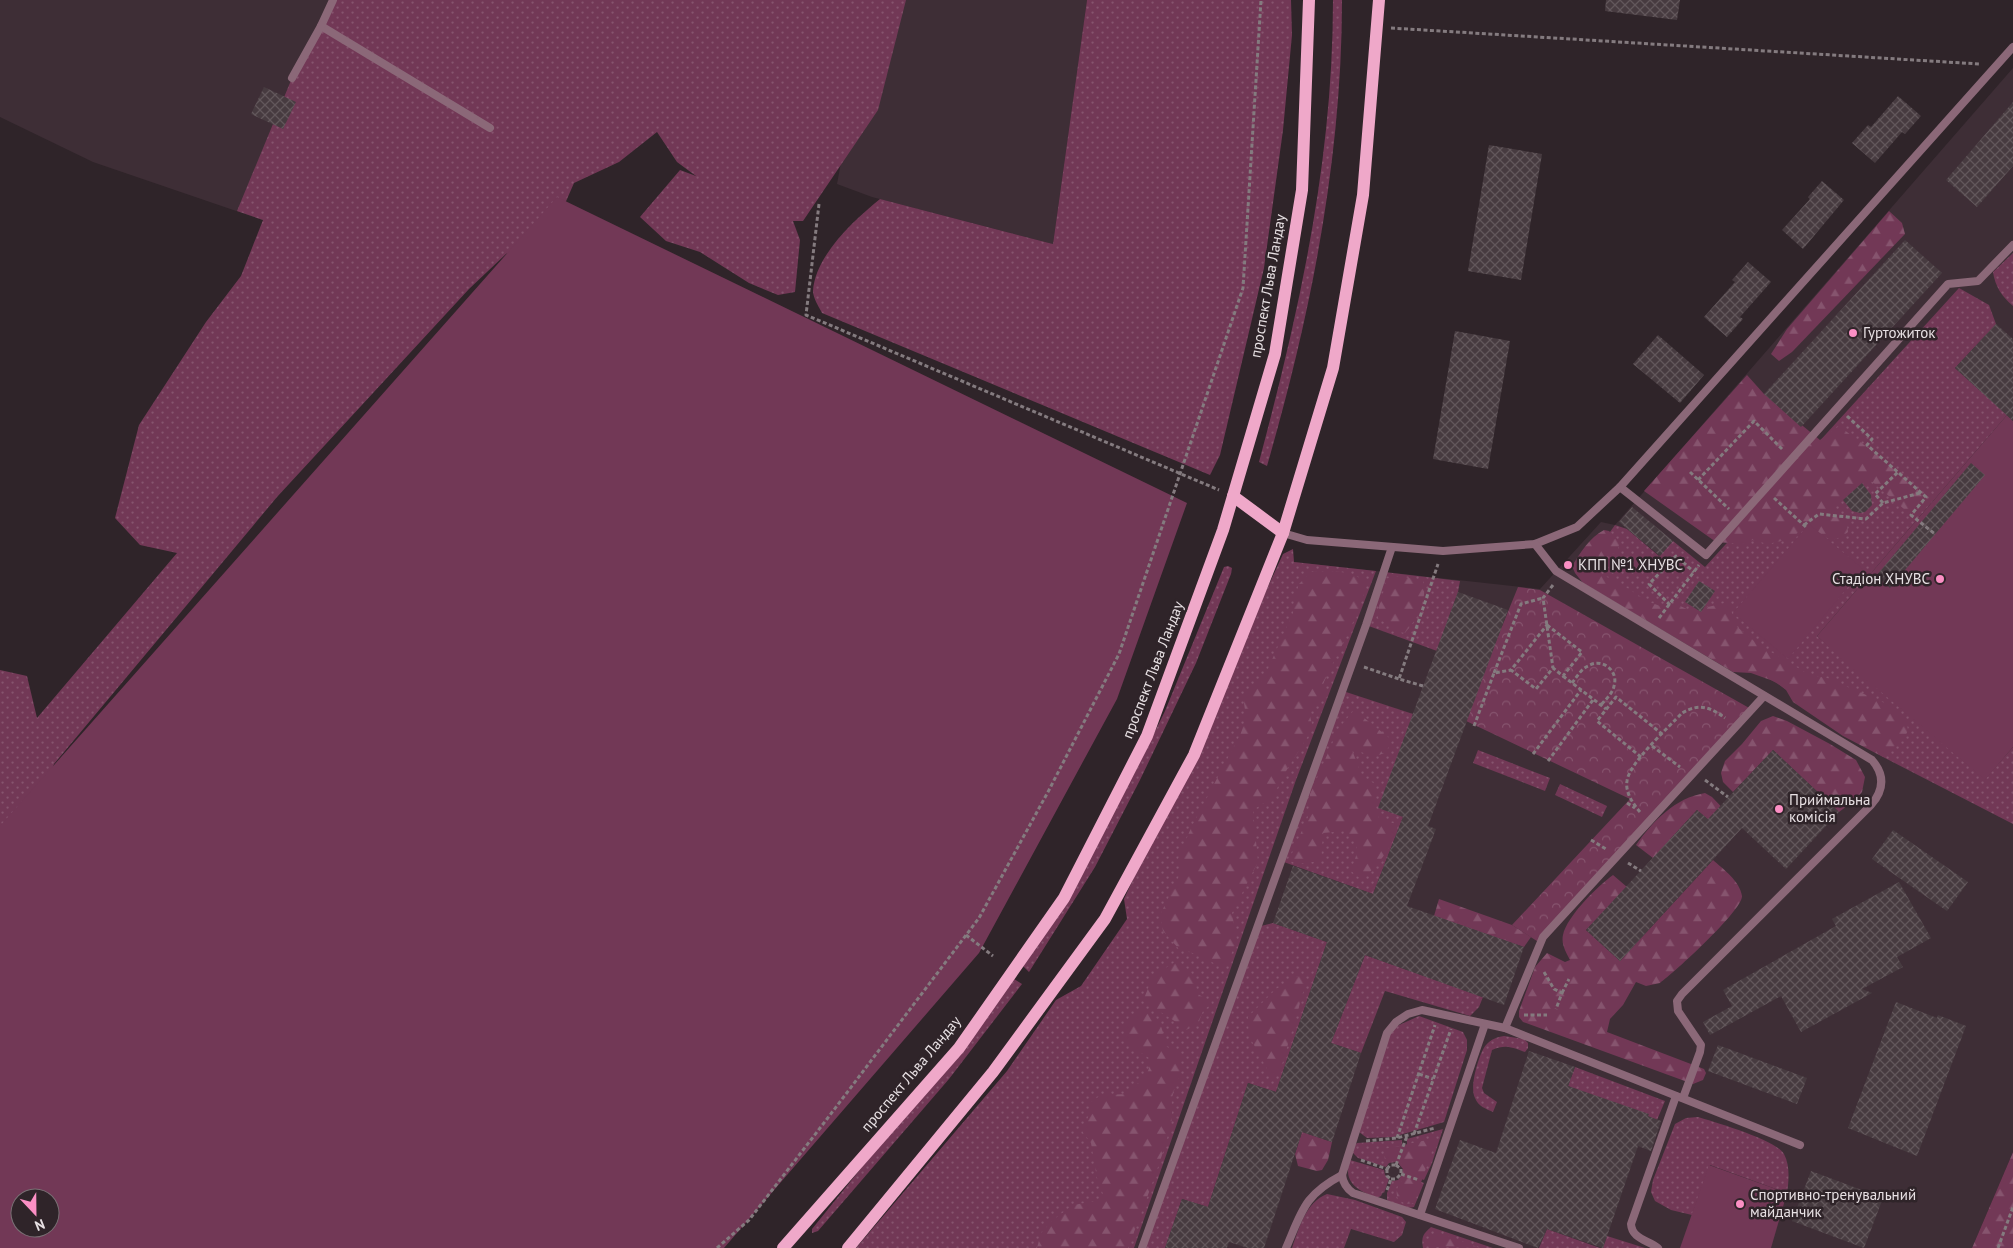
<svg xmlns="http://www.w3.org/2000/svg" width="2013" height="1248" viewBox="0 0 2013 1248" font-family="'PT Sans',sans-serif">
<defs>
<pattern id="grass-dots" width="8" height="8" patternUnits="userSpaceOnUse" patternTransform="scale(1.25)"><rect width="8" height="8" fill="#723856"/><path d="M2 2h.1M6 6h.1" fill="none" stroke="#86546e" stroke-width="1.8" stroke-linecap="round"/></pattern>
<pattern id="forest-firs" width="22" height="20" patternUnits="userSpaceOnUse" patternTransform="scale(1.25)"><rect width="22" height="20" fill="#723856"/><path d="M5 1l3.5 6h-7zM16 11l3.5 6h-7z" fill="#86546e"/></pattern>
<pattern id="park-crowns" width="20" height="18" patternUnits="userSpaceOnUse" patternTransform="scale(1.25)"><rect width="20" height="18" fill="#723856"/><path d="M2 6a3 3 0 1 1 6 0M12 15a3 3 0 1 1 6 0" fill="none" stroke="#86546e"/></pattern>
<pattern id="building-cross-hatch" width="8" height="8" patternUnits="userSpaceOnUse" patternTransform="scale(1.25)"><rect width="8" height="8" fill="#473b40"/><path d="M0 0l8 8M0 8l8-8" fill="none" stroke="#62575b"/></pattern>
</defs>
<rect width="100%" height="100%" fill="#2f2429"/>
<g fill="#3e2e36">
<path d="M 0,0 L 570,0 L 441,281 L 93,162 L 0,117 Z"/>
<path d="M 871,0 L 1087,0 L 1053,244 L 872,197 L 837,184 Z"/>
<path d="M 2013,68 L 2013,1152 L 1972,1248 L 991,1248 L 1176,855 L 1294,562 L 1540,589 L 1601,522 L 1615,525 Z"/>
</g>
<g fill="url(#grass-dots)">
<path d="M 331,0 L 906,0 L 878,110 L 803,221 L 793,221 L 800,240 L 795,292 L 778,295 L 749,283 L 700,252 L 666,241 L 640,217 L 680,170 L 696,176 L 677,162 L 657,132 L 619,162 L 574,183 L 553,231 L 506,254 L 469,289 L 277,497 L 54,764 L 0,937 L 0,670 L 27,676 L 37,718 L 177,553 L 140,545 L 115,518 L 139,425 L 206,322 L 241,276 L 263,220 L 237,211 L 292,78 Z"/>
<path d="M 1087,0 L 1291,0 L 1292,35 L 1283,130 L 1264,268 L 1220,455 L 1210,475 L 822,313 C 819,307 813,298 813,291 C 815,256 854,220 880,199 L 1053,244 Z"/>
<path d="M 1333,0 L 1342,0 C 1342,158 1311,314 1267,466 L 1259,462 C 1300,308 1333,160 1333,0 Z"/>
<path d="M 2013,253 L 2013,306 C 2002,297 1995,286 1993,272 Z"/>
<path d="M 1959,288 L 1989,305 L 1996,324 L 1955,368 L 2007,415 L 1817,636 L 1985,779 L 2013,747 L 2013,824 L 1883,757 L 1778,684 L 1591,577 L 1589,561 L 1615,525 L 1627,529 L 1659,556 L 1673,541 L 1705,567 Z"/>
<path d="M 1293,549 L 1294,562 L 1376,571 L 1296,780 L 1134,1248 L 856,1248 L 1007,1071 L 1056,1000 L 1081,986 L 1127,919 L 1124,899 L 1283,554 Z"/>
<path d="M 1228,566 L 1232,568 L 1231,574 L 1196,663 L 1140,780 L 1095,867 L 1029,972 L 1023,966 L 1133,776 L 1165,711 L 1224,567 Z"/>
<path d="M 1384,572 L 1460,581 L 1458,592 L 1437,651 L 1366,625 Z"/>
<path d="M 1343,691 L 1413,714 L 1403,817 L 1373,894 L 1281,861 Z"/>
<path d="M 1478,750 L 1550,778 L 1545,791 L 1473,763 Z"/>
<path d="M 1560,784 L 1607,806 L 1602,817 L 1555,795 Z"/>
<path d="M 1273,923 L 1327,942 L 1276,1092 L 1248,1083 L 1208,1207 L 1182,1199 L 1165,1248 L 1141,1248 L 1261,926 Z"/>
<path d="M 1365,955 L 1483,997 L 1479,1007 L 1470,1016 L 1385,991 L 1361,1053 L 1331,1043 Z"/>
<path d="M 1014,979 L 1022,984 L 949,1079 L 818,1231 L 812,1233 L 812,1229 Z"/>
<path d="M 1419,1016 L 1463,1032 L 1467,1040 L 1467,1050 L 1444,1122 L 1393,1137 L 1367,1138 L 1359,1132 L 1388,1035 L 1397,1026 Z"/>
<path d="M 1504,1036 L 1524,1039 L 1528,1043 L 1528,1048 L 1525,1052 C 1512,1047 1505,1044 1492,1050 L 1482,1088 L 1484,1093 L 1497,1102 L 1493,1112 C 1486,1109 1478,1106 1475,1098 C 1469,1088 1479,1053 1486,1045 C 1491,1039 1497,1037 1504,1036 Z"/>
<path d="M 1575,1067 L 1665,1101 L 1657,1120 L 1568,1086 Z"/>
<path d="M 1698,1117 C 1715,1122 1776,1140 1784,1154 C 1790,1165 1789,1180 1787,1193 L 1710,1165 L 1692,1215 L 1671,1210 L 1655,1201 L 1651,1192 L 1653,1180 L 1675,1124 L 1686,1118 Z"/>
<path d="M 1443,1129 L 1432,1163 L 1424,1180 L 1402,1173 L 1403,1169 L 1398,1163 L 1404,1147 L 1407,1146 L 1407,1139 Z"/>
<path d="M 1402,1140 L 1402,1144 L 1396,1162 L 1389,1163 L 1386,1167 L 1358,1158 L 1353,1153 L 1354,1146 L 1357,1143 Z"/>
<path d="M 1350,1160 L 1384,1170 L 1385,1175 L 1389,1179 L 1384,1193 L 1383,1192 L 1381,1196 L 1377,1198 C 1359,1191 1342,1183 1350,1160 Z"/>
<path d="M 1402,1175 L 1424,1183 L 1414,1207 C 1405,1210 1396,1204 1387,1200 L 1387,1193 L 1392,1181 L 1398,1180 Z"/>
<path d="M 1327,1194 L 1355,1200 L 1402,1217 L 1406,1222 L 1402,1235 L 1394,1242 L 1351,1229 L 1344,1248 L 1292,1248 C 1299,1228 1306,1202 1327,1194 Z"/>
<path d="M 1431,1227 L 1493,1248 L 1423,1248 C 1421,1237 1423,1234 1431,1227 Z"/>
<path d="M 1547,1229 L 1600,1248 L 1539,1248 Z"/>
<path d="M 1607,1236 L 1645,1248 L 1603,1248 Z"/>
</g>
<g fill="url(#forest-firs)">
<path d="M 1889,211 L 1902,223 L 1905,234 L 1792,352 L 1779,361 L 1771,354 L 1787,329 Z"/>
<path d="M 1747,375 L 1764,394 L 1820,440 L 1839,426 L 1884,460 L 1926,497 L 1911,515 L 1869,479 L 1833,505 L 1847,524 L 1848,532 C 1830,547 1824,536 1809,524 L 1790,539 L 1768,544 L 1752,540 L 1743,544 L 1716,542 L 1644,491 Z"/>
<path d="M 1604,530 L 1609,531 L 1620,542 L 1617,552 L 1603,558 L 1592,569 L 1594,573 L 1613,579 L 1649,602 L 1663,607 L 1678,605 L 1691,611 L 1729,602 L 1735,625 L 1759,645 L 1810,675 L 1827,678 L 1894,707 L 1906,720 L 1908,730 L 1905,737 L 1883,757 L 1843,736 L 1793,702 L 1786,690 L 1776,682 L 1751,673 L 1733,672 L 1583,583 L 1575,573 L 1572,566 C 1581,552 1589,538 1604,530 Z"/>
<path d="M 1311,572 C 1331,571 1350,569 1367,583 C 1358,619 1338,651 1323,684 L 1328,696 L 1309,712 L 1313,728 L 1283,776 L 1273,797 L 1253,810 L 1258,862 L 1232,913 L 1237,941 L 1227,963 L 1221,967 L 1199,955 L 1179,949 L 1163,931 L 1160,915 L 1181,872 L 1178,859 L 1191,828 L 1241,733 L 1246,717 L 1243,696 L 1263,680 L 1293,613 L 1294,600 L 1299,584 Z"/>
<path d="M 1400,576 L 1423,581 C 1428,600 1417,619 1405,633 L 1399,632 L 1378,618 L 1380,597 L 1385,590 L 1384,579 Z"/>
<path d="M 1354,710 L 1392,740 C 1384,764 1369,753 1352,750 L 1362,776 L 1375,784 L 1374,806 L 1379,818 L 1398,825 C 1393,848 1378,864 1362,880 L 1351,871 L 1357,853 L 1356,839 L 1344,831 L 1323,833 L 1321,861 L 1296,864 L 1289,860 L 1308,817 L 1310,794 L 1339,728 Z"/>
<path d="M 1773,716 L 1787,721 L 1830,744 L 1856,760 L 1865,777 L 1862,792 L 1855,800 L 1839,812 L 1773,750 L 1733,792 L 1723,782 L 1721,773 L 1725,761 L 1742,744 L 1761,721 Z"/>
<path d="M 1705,793 L 1712,797 L 1736,822 L 1724,834 L 1697,810 L 1653,858 L 1636,845 C 1653,821 1675,798 1705,793 Z"/>
<path d="M 1713,860 C 1723,869 1740,881 1742,896 C 1743,910 1674,973 1660,983 L 1646,986 L 1636,982 L 1623,1005 L 1610,1019 L 1607,1032 L 1704,1069 L 1706,1073 L 1703,1080 L 1693,1084 L 1523,1022 L 1519,1017 L 1519,1011 L 1535,967 L 1547,953 L 1565,962 L 1570,960 C 1566,952 1561,944 1563,935 C 1567,916 1598,886 1613,875 L 1627,887 L 1586,930 L 1620,961 Z"/>
<path d="M 1439,899 L 1512,925 L 1531,937 L 1524,947 L 1434,916 Z"/>
<path d="M 1175,962 C 1195,971 1193,975 1198,994 L 1212,1003 L 1203,1011 L 1198,1024 L 1186,1030 C 1173,1018 1157,1011 1143,1001 L 1153,976 Z"/>
<path d="M 1300,975 L 1307,979 L 1281,1068 L 1271,1076 L 1249,1036 L 1248,1017 L 1276,989 Z"/>
<path d="M 1144,1010 C 1161,1017 1163,1029 1165,1046 C 1174,1050 1181,1054 1181,1065 C 1182,1076 1174,1087 1172,1098 C 1171,1107 1173,1115 1171,1124 C 1160,1167 1143,1207 1128,1248 L 1037,1248 L 1041,1233 L 1053,1220 L 1073,1205 L 1103,1200 L 1103,1194 L 1097,1178 L 1091,1143 L 1082,1131 L 1089,1115 L 1091,1102 L 1101,1095 L 1129,1094 C 1137,1080 1153,1076 1149,1058 L 1126,1043 C 1125,1033 1125,1026 1129,1017 Z"/>
<path d="M 1302,1132 L 1332,1142 L 1328,1160 L 1322,1170 L 1317,1171 L 1298,1166 L 1295,1154 Z"/>
<path d="M 1432,1139 L 1435,1142 L 1414,1203 L 1406,1204 L 1398,1200 C 1395,1190 1397,1186 1404,1179 L 1405,1170 L 1401,1163 L 1392,1161 L 1385,1162 L 1384,1149 C 1401,1146 1415,1142 1432,1139 Z"/>
<path d="M 2013,1152 L 2013,1248 L 1972,1248 Z"/>
<path d="M 1445,1235 L 1480,1248 L 1430,1247 L 1427,1240 L 1434,1236 Z"/>
</g>
<path fill="url(#park-crowns)" d="M 1518,587 L 1540,590 L 1751,709 L 1540,943 L 1512,925 L 1630,799 L 1464,720 Z"/>
<g fill="#723856" fill-rule="evenodd">
<path d="M 557,197 L 1187,503 L 1117,699 L 979,953 L 724,1248 L 0,1248 L 0,826 ZM 20,1198 L 50,1198 L 50,1228 L 20,1228 Z"/>
<path d="M 2007,415 L 2013,421 L 2013,747 L 1985,780 L 1835,653 L 1817,636 Z"/>
<path d="M 1809,524 L 1863,569 L 1788,659 L 1733,613 Z"/>
<path d="M 1709,1165 L 1787,1193 L 1771,1248 L 1680,1248 Z"/>
</g>
<g fill="url(#building-cross-hatch)">
<path d="M 1606,0 L 1680,0 L 1677,20 L 1605,11 Z"/>
<path d="M 264,87 L 296,102 L 283,129 L 251,114 Z"/>
<path d="M 1898,96 L 1921,116 L 1905,134 L 1902,132 L 1875,163 L 1852,143 L 1868,125 L 1871,127 Z"/>
<path d="M 2013,102 L 2013,166 L 1977,207 L 1946,180 Z"/>
<path d="M 1489,145 L 1542,154 L 1521,280 L 1468,271 Z"/>
<path d="M 1822,181 L 1844,200 L 1803,249 L 1782,230 L 1810,199 L 1808,197 Z"/>
<path d="M 1905,240 L 1942,273 L 1801,427 L 1764,394 Z"/>
<path d="M 1748,262 L 1771,282 L 1740,317 L 1743,319 L 1727,337 L 1704,317 L 1735,282 L 1732,280 Z"/>
<path d="M 1996,324 L 2013,339 L 2013,421 L 1955,368 Z"/>
<path d="M 1455,331 L 1510,341 L 1488,469 L 1433,459 Z"/>
<path d="M 1658,335 L 1704,375 L 1680,403 L 1633,364 Z"/>
<path d="M 1971,463 L 1985,475 L 1890,588 L 1876,576 Z"/>
<path d="M 1862,483 L 1871,495 L 1872,505 L 1865,512 L 1860,513 L 1852,511 L 1843,500 Z"/>
<path d="M 1632,507 L 1673,541 L 1660,556 L 1619,522 Z"/>
<path d="M 1699,581 L 1715,591 L 1701,612 L 1685,602 Z"/>
<path d="M 1458,592 L 1508,610 L 1428,826 L 1436,829 L 1407,906 L 1524,947 L 1504,1005 L 1365,955 L 1331,1043 L 1361,1053 L 1332,1142 L 1302,1132 L 1264,1248 L 1248,1248 L 1229,1242 L 1227,1248 L 1165,1248 L 1182,1199 L 1208,1207 L 1248,1083 L 1276,1092 L 1327,942 L 1273,923 L 1293,866 L 1373,894 L 1403,817 L 1378,808 Z"/>
<path d="M 1773,750 L 1839,812 L 1786,869 L 1742,828 L 1620,961 L 1586,930 L 1697,810 L 1708,819 Z"/>
<path d="M 1893,830 L 1968,882 L 1947,911 L 1872,859 Z"/>
<path d="M 1899,882 L 1931,938 L 1897,957 L 1903,967 L 1862,989 L 1872,993 L 1801,1032 L 1781,996 L 1710,1035 L 1703,1022 L 1732,1006 L 1723,990 L 1836,926 L 1832,919 Z"/>
<path d="M 1896,1002 L 1937,1018 L 1938,1015 L 1966,1026 L 1917,1156 L 1848,1128 Z"/>
<path d="M 1718,1045 L 1807,1078 L 1797,1104 L 1708,1071 Z"/>
<path d="M 1529,1051 L 1575,1067 L 1568,1086 L 1649,1114 L 1648,1116 L 1661,1121 L 1651,1151 L 1638,1146 L 1603,1248 L 1547,1229 L 1538,1248 L 1435,1209 L 1460,1140 L 1496,1153 Z"/>
<path d="M 1811,1171 L 1883,1198 L 1864,1248 L 1792,1221 Z"/>
</g>
<g fill="none" stroke-linecap="round" stroke-linejoin="round">
<g stroke="#847b7f" stroke-width="3" stroke-dasharray="4 2.5" stroke-linecap="butt">
<path d="M 1391,28 L 1979,64"/>
<path d="M 819,204 L 806,315 L 1219,490"/>
<path d="M 1847,416 L 1872,439 L 1867,445 L 1926,497 L 1911,515 L 1935,534"/>
<path d="M 1690,472 L 1729,509"/>
<path d="M 1698,480 L 1754,421 L 1783,450"/>
<path d="M 1774,498 L 1806,527"/>
<path d="M 1883,503 L 1875,494 L 1898,472"/>
<path d="M 1804,525 L 1819,514 L 1866,519 L 1883,503 L 1920,493"/>
<path d="M 1553,585 L 1543,598 L 1553,668"/>
<path d="M 1670,605 L 1649,584 L 1676,556 L 1694,572"/>
<path d="M 1659,618 L 1699,565"/>
<path d="M 1547,625 L 1582,652 L 1563,676 L 1553,668 L 1536,689 L 1511,670 Z"/>
<path d="M 1364,667 L 1399,679"/>
<path d="M 1494,673 L 1521,604 L 1543,598"/>
<path d="M 1563,676 L 1606,709"/>
<path d="M 1572,683 C 1576,678 1581,669 1588,666 C 1602,657 1619,671 1614,686 C 1613,693 1605,700 1601,705"/>
<path d="M 1423,686 L 1399,679 L 1438,564"/>
<path d="M 1474,726 L 1494,673 L 1511,670"/>
<path d="M 1652,746 L 1680,767"/>
<path d="M 1533,754 L 1581,690"/>
<path d="M 1641,757 L 1597,721 L 1616,697 L 1662,734"/>
<path d="M 1548,761 L 1593,700"/>
<path d="M 1705,780 L 1728,797"/>
<path d="M 1627,803 L 1635,808"/>
<path d="M 1640,812 C 1633,804 1625,792 1627,781 C 1629,763 1669,727 1682,713 C 1699,703 1710,707 1725,718"/>
<path d="M 1591,840 L 1606,849"/>
<path d="M 1628,863 L 1641,871"/>
<path d="M 966,935 L 993,956"/>
<path d="M 1544,972 L 1554,989 L 1562,993 L 1556,1009"/>
<path d="M 1562,993 L 1569,979"/>
<path d="M 1524,1015 L 1547,1015"/>
<path d="M 1419,1074 L 1433,1079"/>
<path d="M 1414,1134 L 1451,1029"/>
<path d="M 1397,1138 L 1435,1025"/>
<path d="M 1366,1141 L 1397,1138 L 1435,1128"/>
<path d="M 1361,1160 L 1387,1169"/>
<path d="M 1396,1165 L 1407,1136"/>
<path d="M 1396,1165 L 1401,1169 L 1401,1174"/>
<path d="M 1387,1169 L 1387,1176 L 1391,1179"/>
<path d="M 1387,1169 L 1390,1165 L 1396,1165"/>
<path d="M 1401,1174 L 1419,1180"/>
<path d="M 1391,1179 L 1396,1179 L 1401,1174"/>
<path d="M 1387,1190 L 1391,1179"/>
<path d="M 717,1248 L 749,1220 L 827,1119 L 979,918 L 1049,790 L 1119,654 L 1243,288 L 1261,0"/>
<path d="M 1998,1248 L 2013,1207"/>
</g>
<g stroke="#8b6878" stroke-width="8">
<path d="M 333,0 L 321,26 L 490,128"/>
<path d="M 292,78 L 321,26"/>
<path d="M 1620,487 L 1706,555 L 1948,284 L 1978,281 L 2013,245"/>
<path d="M 1283,533 L 1307,540 L 1443,551 L 1535,544 L 1577,527 L 1620,487 L 2013,47"/>
<path d="M 1535,544 L 1556,571 L 1872,760 C 1885,775 1884,790 1871,805 L 1682,994 L 1677,1001 L 1678,1011 L 1701,1045 L 1700,1052 L 1683,1098"/>
<path d="M 1505,1028 L 1543,937 L 1764,696"/>
<path d="M 1420,1215 L 1485,1024"/>
<path d="M 1142,1248 L 1366,625 L 1392,547"/>
<path d="M 1286,1248 C 1302,1211 1304,1195 1342,1175"/>
<path d="M 1519,1248 L 1353,1193 C 1346,1188 1343,1183 1342,1175 L 1387,1033 L 1396,1022 L 1408,1014 L 1422,1010 L 1505,1028 L 1800,1145"/>
<path d="M 1658,1248 C 1648,1240 1632,1239 1631,1224 L 1676,1096"/>
</g>
<g stroke="#efa8c9" stroke-width="12">
<path d="M 1233,496 L 1283,533"/>
<path d="M 783,1248 L 959,1048 L 1064,898 L 1147,736 L 1223,530 L 1275,354 L 1302,190 L 1309,0"/>
<path d="M 848,1248 L 993,1072 L 1105,919 L 1194,755 L 1283,533 L 1333,368 L 1363,195 L 1379,0"/>
</g>
</g>
<g fill="#fb8fc4" stroke="#2f2429" stroke-width="2">
<circle cx="1853" cy="333" r="5"/>
<circle cx="1568" cy="565" r="5"/>
<circle cx="1940" cy="579" r="5"/>
<circle cx="1779" cy="809" r="5"/>
<circle cx="1740" cy="1204" r="5"/>
</g>
<g text-anchor="middle" stroke-width="5" stroke-linejoin="round" paint-order="stroke">
<g font-size="15" fill="#e8e1e4" stroke="#2f2429">
<text transform="translate(1268 286) rotate(-80)" y="5">проспект Льва Ландау</text>
<text transform="translate(1153 670) rotate(-69)" y="5">проспект Льва Ландау</text>
<text transform="translate(911 1074) rotate(-50)" y="5">проспект Льва Ландау</text>
</g>
<g font-size="15" fill="#e8e1e4" stroke="#2f2429" text-anchor="start">
<text x="1863" y="338">Гуртожиток</text>
<text x="1578" y="570">КПП №1 ХНУВС</text>
<text x="1930" y="584" text-anchor="end">Стадіон ХНУВС</text>
<text x="1789" y="805">Приймальна<tspan x="1789" dy="17">комісія</tspan></text>
<text x="1750" y="1200">Спортивно-тренувальний<tspan x="1750" dy="17">майданчик</tspan></text>
</g>
</g>
<g transform="translate(35 1213) rotate(158)"><circle r="24" fill="#2f2429" stroke="#797074"/>
<path d="M0-4L9 19L0 12L-9 19Z" fill="#fb8fc4"/>
<text y="-8" font-size="14" font-weight="bold" text-anchor="middle" fill="#e8e1e4">N</text>
</g>
</svg>
